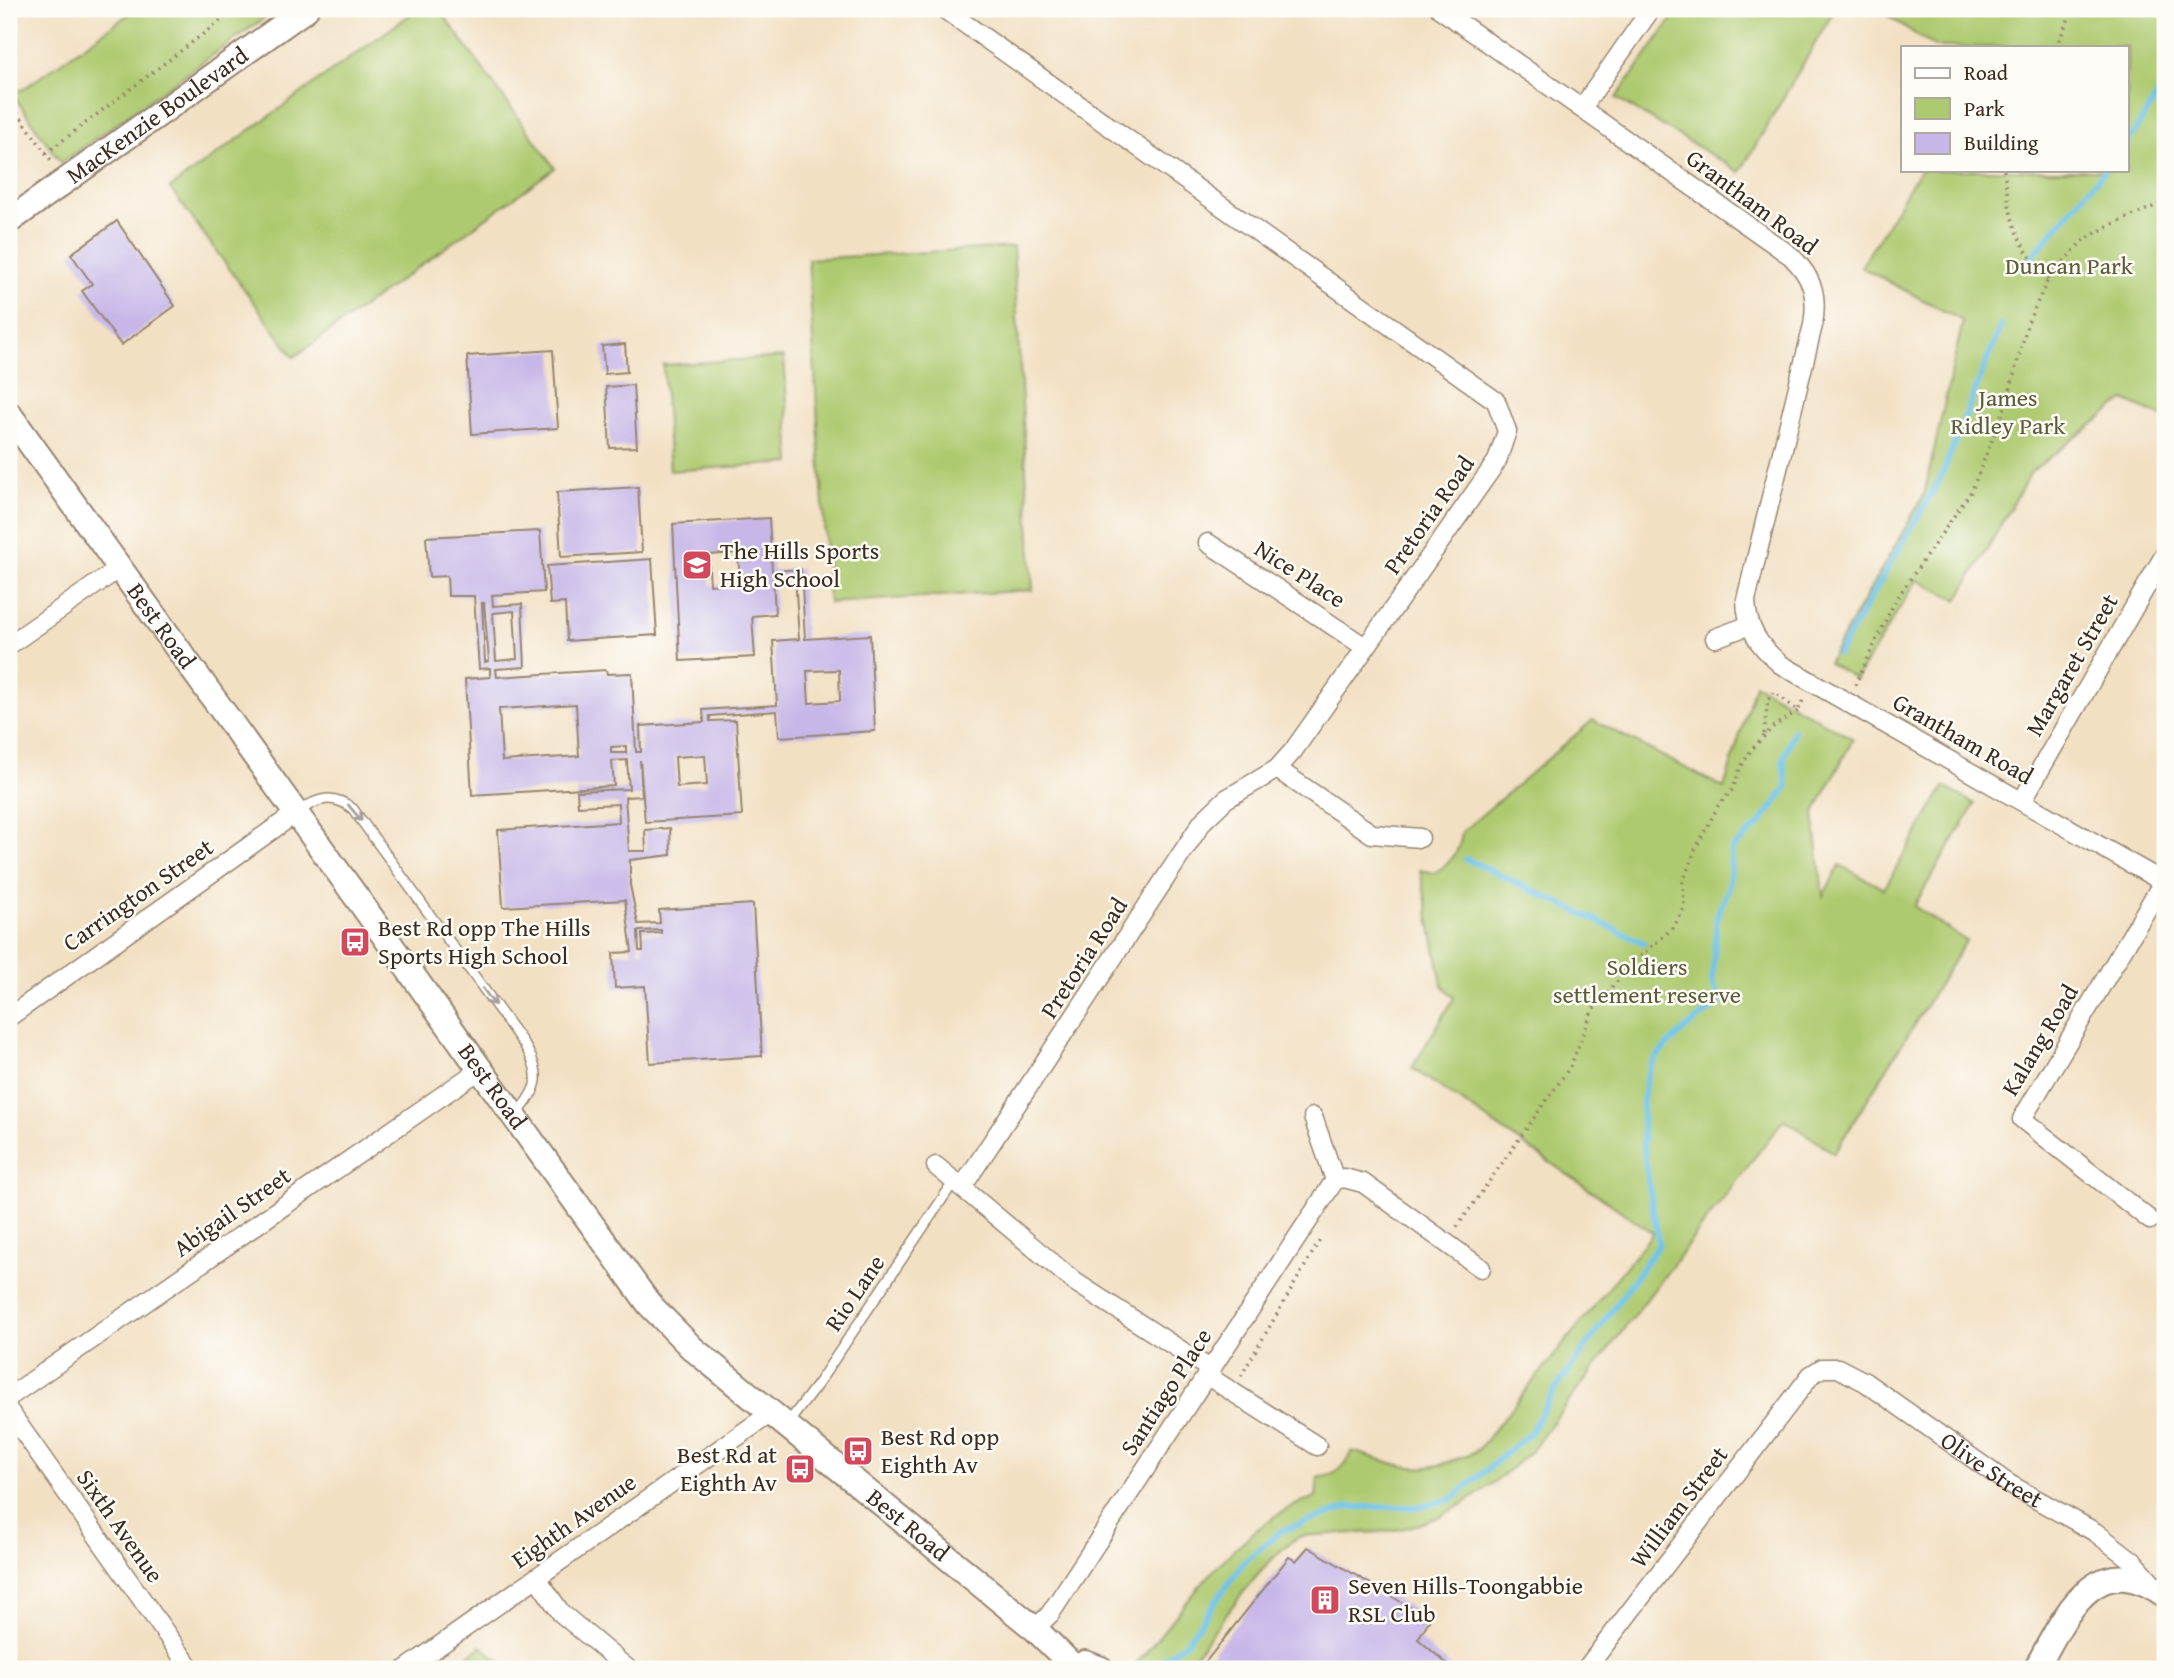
<svg xmlns="http://www.w3.org/2000/svg" width="2174" height="1678" viewBox="0 0 2174 1678" font-family="'Gentium Book Plus',serif">
<rect width="100%" height="100%" fill="#fdfcf7"/>
<filter id="ink" filterUnits="userSpaceOnUse"><feTurbulence type="fractalNoise" baseFrequency=".0143" numOctaves="2"/><feDisplacementMap in="SourceGraphic" scale="14" xChannelSelector="R" yChannelSelector="G"/><feConvolveMatrix kernelMatrix="1 2 1 2 8 2 1 2 1" color-interpolation-filters="sRGB"/></filter>
<filter id="wash" filterUnits="userSpaceOnUse"><feTurbulence type="fractalNoise" baseFrequency=".00686" numOctaves="4" result="noise"/><feDisplacementMap in="SourceGraphic" scale="28" xChannelSelector="R" yChannelSelector="G"/><feGaussianBlur stdDeviation="1.57" result="paint"/><feColorMatrix in="noise" values="0 0 0 0 0 0 0 0 0 0 0 0 0 0 0 0 0 1.4 0 .05"/><feComposite in="paint" operator="in"/></filter>
<g filter="url(#wash)">
<rect width="100%" height="100%" fill="#f2e0c3"/>
<g fill="#aeca70" stroke="#747a47" stroke-width="2">
<path d="M 136,9 L 277,9 L 61,163 L 9,89 L 22,90 Z"/>
<path d="M 418,9 L 439,9 L 555,168 L 294,357 L 170,188 Z"/>
<path d="M 1679,9 L 1835,9 L 1740,172 L 1616,98 Z"/>
<path d="M 1878,9 L 2165,9 L 2165,418 L 2124,400 L 2031,472 L 1958,600 L 1917,580 L 1856,679 L 1828,663 L 1924,495 L 1963,321 L 1861,267 L 1920,170 L 2127,170 L 2127,47 L 1935,47 Z"/>
<path d="M 1013,247 L 1033,590 L 829,603 L 808,259 Z"/>
<path d="M 784,357 L 791,463 L 670,471 L 663,365 Z"/>
<path d="M 1755,684 L 1853,739 L 1814,814 L 1823,896 L 1840,865 L 1884,889 L 1944,787 L 1975,804 L 1914,906 L 1966,941 L 1834,1153 L 1784,1119 L 1530,1452 C 1484,1492 1441,1528 1378,1532 C 1367,1533 1303,1534 1299,1537 C 1271,1549 1207,1641 1184,1669 L 1144,1669 L 1137,1663 C 1186,1606 1241,1520 1316,1497 L 1318,1477 C 1335,1477 1346,1467 1352,1451 C 1410,1468 1420,1478 1478,1450 L 1653,1233 L 1412,1068 L 1454,998 L 1442,984 L 1420,870 L 1434,873 C 1451,863 1460,852 1462,832 L 1593,720 L 1724,788 Z"/>
<path d="M 481,1646 L 509,1669 L 448,1669 L 481,1647 Z"/>
</g>
<g fill="none" stroke-linecap="round" stroke-linejoin="round">
<g stroke="#6ac1e7" stroke-width="6">
<path d="M 2127,144 L 2165,83"/>
<path d="M 2031,258 L 2105,170"/>
<path d="M 1838,654 L 1942,475 L 2001,325"/>
<path d="M 1466,859 L 1644,943"/>
<path d="M 1154,1667 L 1187,1641 L 1244,1562 L 1281,1531 L 1349,1507 L 1418,1507 L 1452,1499 L 1530,1433 L 1553,1393 L 1659,1244 C 1652,1197 1625,1093 1659,1054 C 1676,1034 1701,1018 1721,1001 L 1712,982 L 1717,916 L 1729,888 L 1732,849 L 1759,825 L 1787,787 L 1783,760 L 1794,730"/>
</g>
</g>
<g id="blocks">
<g fill="#c7b7e8" fill-rule="evenodd">
<path d="M 117,221 L 175,306 L 121,345 L 82,291 L 92,284 L 71,254 Z"/>
<path d="M 625,344 L 627,372 L 605,374 L 602,346 Z"/>
<path d="M 553,350 L 558,428 L 472,434 L 467,356 Z"/>
<path d="M 633,385 L 637,447 L 610,448 L 606,387 Z"/>
<path d="M 638,487 L 642,552 L 561,557 L 557,492 Z"/>
<path d="M 769,518 L 772,571 L 801,569 L 805,639 L 870,635 L 875,731 L 779,737 L 777,711 L 710,716 L 710,721 L 736,720 L 742,816 L 645,822 L 640,760 L 642,796 L 625,797 L 629,851 L 646,851 L 645,830 L 670,828 L 671,855 L 630,860 L 630,885 L 638,924 L 660,923 L 659,910 L 753,904 L 762,1056 L 650,1063 L 645,986 L 615,988 L 613,953 L 632,952 L 625,900 L 503,907 L 498,830 L 619,822 L 618,804 L 578,806 L 577,791 L 629,789 L 627,760 L 612,761 L 614,786 L 472,795 L 465,679 L 490,677 L 490,668 L 479,669 L 474,596 L 448,596 L 447,576 L 429,577 L 426,537 L 540,531 L 544,592 L 492,595 L 493,606 L 522,604 L 525,667 L 496,669 L 497,677 L 606,670 L 607,674 L 632,673 L 636,752 L 641,752 L 640,726 L 704,722 L 703,710 L 777,705 L 773,641 L 799,639 L 795,576 L 773,577 L 775,614 L 752,616 L 755,657 L 680,661 L 673,524 ZM 738,553 L 740,583 L 710,585 L 708,555 ZM 482,603 L 484,603 L 489,661 L 485,662 ZM 514,611 L 517,659 L 496,661 L 493,613 ZM 839,670 L 840,701 L 809,703 L 807,671 ZM 576,704 L 579,756 L 502,761 L 499,709 ZM 626,746 L 626,753 L 611,753 L 611,747 ZM 705,755 L 707,785 L 677,787 L 675,757 ZM 661,930 L 661,933 L 642,934 L 643,951 L 639,951 L 638,931 Z"/>
<path d="M 652,559 L 657,635 L 567,641 L 565,603 L 550,604 L 547,566 Z"/>
<path d="M 1308,1547 L 1430,1619 L 1418,1639 L 1453,1669 L 1200,1669 L 1289,1557 L 1296,1561 Z"/>
</g>
</g>
</g>
<g filter="url(#ink)">
<use href="#blocks" fill-opacity="0" stroke="#968570" stroke-width="2"/>
<g fill="none" stroke-linecap="round" stroke-linejoin="round">
<g stroke="#968570" stroke-width="12">
<g id="lane">
<path d="M 298,812 C 317,798 333,793 353,809 L 523,1043 C 543,1074 540,1087 516,1115"/>
<path d="M 788,1423 L 817,1385 L 955,1180"/>
</g>
</g>
<g stroke="#968570" stroke-width="21">
<g id="street">
<path d="M 944,9 L 1496,401 L 1507,431 L 1497,461 L 1293,751 L 1277,769 L 1226,799 L 1203,821 L 963,1186"/>
<path d="M 1440,9 L 1791,256 C 1813,278 1818,295 1813,325 L 1746,600 C 1747,629 1759,646 1780,664 L 2165,883"/>
<path d="M 1582,108 L 1651,9"/>
<path d="M 1208,543 L 1365,647"/>
<path d="M 1715,638 L 1750,625"/>
<path d="M 9,645 L 118,569"/>
<path d="M 1277,769 L 1372,834 L 1420,838"/>
<path d="M 2022,801 L 2165,554"/>
<path d="M 9,1017 L 296,813"/>
<path d="M 1313,1117 L 1335,1180"/>
<path d="M 936,1166 L 1075,1282 L 1210,1369"/>
<path d="M 2150,1220 L 2022,1119 L 2163,882"/>
<path d="M 1206,1375 L 1317,1446"/>
<path d="M 9,1397 L 482,1068"/>
<path d="M 9,1411 L 191,1669"/>
<path d="M 537,1578 L 561,1613 L 628,1669"/>
<path d="M 1035,1629 L 1050,1614 L 1335,1180 L 1344,1178 L 1363,1183 L 1481,1268"/>
<path d="M 406,1669 L 771,1413"/>
<path id="s1" d="M 1586,1669 L 1811,1375 L 1822,1368 L 1838,1368 L 1865,1382 L 2009,1484 L 2095,1532 L 2134,1562 L 2155,1586"/>
</g>
</g>
<g stroke="#968570" stroke-width="28">
<g id="secondary">
<path id="s2" d="M 9,221 L 306,9"/>
<path id="s3" d="M 9,414 L 649,1304 L 692,1348 L 1035,1629 L 1074,1667"/>
<path d="M 1073,1669 L 1085,1663 L 1101,1669"/>
<path d="M 2036,1669 C 2065,1617 2094,1544 2165,1595"/>
</g>
</g>
<g stroke="#968570" stroke-width="3.5" stroke-dasharray="2 5" stroke-linecap="butt">
<path d="M 2056,47 L 2073,9"/>
<path d="M 9,101 L 53,163"/>
<path d="M 46,153 L 236,9"/>
<path d="M 2004,170 C 2011,223 2013,238 2048,280"/>
<path d="M 1855,685 L 1895,601 L 1972,490 L 2006,405 L 2028,322 L 2048,280 L 2082,241 L 2108,226 L 2165,202"/>
<path d="M 1764,734 L 1768,700 L 1774,692 L 1798,711 L 1803,700"/>
<path d="M 1457,1227 L 1570,1067 L 1593,1009 L 1635,961 L 1673,928 L 1684,908 L 1683,882 L 1695,850 L 1718,806 L 1733,789 L 1740,769 L 1751,750 L 1774,726 L 1798,711"/>
<path d="M 1241,1376 L 1320,1240"/>
</g>
<use href="#lane" stroke="#fff" stroke-width="9"/>
<use href="#street" stroke="#fff" stroke-width="18"/>
<use href="#secondary" stroke="#fff" stroke-width="24"/>
</g>
<defs><path id="oneway-shaft" d="M-6 0H5M1.5-3L5.5 0L1.5 3" fill="none" stroke-width="1.6" stroke-linecap="round" stroke-linejoin="round" transform="scale(1.75)"/></defs>
<g stroke="#a79f9a">
<use href="#oneway-shaft" transform="translate(355 813) rotate(50)"/>
<use href="#oneway-shaft" transform="translate(489 997) rotate(54)"/>
</g>
</g>
<defs>
<g id="school-square" transform="scale(1.575)"><rect x="-9" y="-9" width="18" height="18" rx="4" fill="#d1495b" stroke="#fdfcf7"/><path d="M0-5L7-2L0 1L-7-2ZM-4 1L0 2.5L4 1V4Q0 6-4 4Z" fill="#fff"/></g>
<g id="bus-square" transform="scale(1.575)"><rect x="-9" y="-9" width="18" height="18" rx="4" fill="#d1495b" stroke="#fdfcf7"/><path d="M-5-6H5V4H4V6H2V4H-2V6H-4V4H-5ZM-3.5-4V0h7V-4ZM-3.5 1.2v1.5H-2V1.2ZM2 1.2v1.5H3.5V1.2Z" fill="#fff"/></g>
<g id="building-square" transform="scale(1.575)"><rect x="-9" y="-9" width="18" height="18" rx="4" fill="#d1495b" stroke="#fdfcf7"/><path d="M-4-6H4V6H1V3H-1V6H-4ZM-2.5-4.3h1.7v1.8h-1.7ZM.8-4.3h1.7v1.8H.8ZM-2.5-1h1.7V.8h-1.7ZM.8-1h1.7V.8H.8Z" fill="#fff"/></g>
</defs>
<g fill-rule="evenodd">
<use href="#school-square" x="697" y="565"/>
<use href="#bus-square" x="355" y="942"/>
<use href="#bus-square" x="858" y="1451"/>
<use href="#bus-square" x="800" y="1469"/>
<use href="#building-square" x="1325" y="1600"/>
</g>
<g text-anchor="middle" stroke-width="5" stroke-linejoin="round" paint-order="stroke">
<g font-size="24" fill="#3b2a1e" stroke="#fdfcf7">
<text dy="8" stroke="none"><textPath href="#s2" startOffset="182">MacKenzie Boulevard</textPath></text>
<text transform="translate(1752 202) rotate(37)" y="8">Grantham Road</text>
<text transform="translate(1429 515) rotate(-55)" y="8">Pretoria Road</text>
<text transform="translate(1300 574) rotate(33)" y="8">Nice Place</text>
<text dy="8" stroke="none"><textPath href="#s3" startOffset="261">Best Road</textPath></text>
<text transform="translate(2072 665) rotate(-60)" y="8">Margaret Street</text>
<text transform="translate(1963 739) rotate(30)" y="8">Grantham Road</text>
<text transform="translate(138 895) rotate(-35)" y="8">Carrington Street</text>
<text transform="translate(1084 958) rotate(-57)" y="8">Pretoria Road</text>
<text transform="translate(2040 1040) rotate(-59)" y="8">Kalang Road</text>
<text dy="8" stroke="none"><textPath href="#s3" startOffset="828">Best Road</textPath></text>
<text transform="translate(232 1212) rotate(-35)" y="8">Abigail Street</text>
<text transform="translate(855 1293) rotate(-56)" y="8">Rio Lane</text>
<text transform="translate(1166 1392) rotate(-57)" y="8">Santiago Place</text>
<text dy="8" stroke="none"><textPath href="#s1" startOffset="584">Olive Street</textPath></text>
<text transform="translate(1679 1507) rotate(-53)" y="8">William Street</text>
<text transform="translate(574 1521) rotate(-35)" y="8">Eighth Avenue</text>
<text dy="8" stroke="none"><textPath href="#s3" startOffset="1437">Best Road</textPath></text>
<text transform="translate(120 1526) rotate(55)" y="8">Sixth Avenue</text>
</g>
<g font-size="24" fill="#5e5a37" stroke="#fdfcf7">
<text x="2069" y="274">Duncan Park</text>
<text x="2008" y="406">James<tspan x="2008" dy="28">Ridley Park</tspan></text>
<text x="1647" y="975">Soldiers<tspan x="1647" dy="28">settlement reserve</tspan></text>
</g>
<g font-size="24" fill="#3b2a1e" stroke="#fdfcf7" text-anchor="start">
<text x="720" y="559">The Hills Sports<tspan x="720" dy="28">High School</tspan></text>
<text x="378" y="936">Best Rd opp The Hills<tspan x="378" dy="28">Sports High School</tspan></text>
<text x="881" y="1445">Best Rd opp<tspan x="881" dy="28">Eighth Av</tspan></text>
<text x="777" y="1463" text-anchor="end">Best Rd at<tspan x="777" dy="28">Eighth Av</tspan></text>
<text x="1348" y="1594">Seven Hills-Toongabbie<tspan x="1348" dy="28">RSL Club</tspan></text>
</g>
</g>
<rect width="2174" height="1678" fill="none" stroke="#fdfcf7" stroke-width="35"/>
<rect x="1901" y="46" width="228" height="126" fill="#fdfcf7" stroke="#afa8a0" stroke-width="2"/>
<rect x="1915" y="68" width="35" height="10" fill="#ffffff" stroke="#afa8a0" stroke-width="2"/>
<text x="1964" y="80" font-size="21" fill="#3b2a1e">Road</text>
<rect x="1915" y="98" width="35" height="21" fill="#aeca70" stroke="#afa8a0" stroke-width="2"/>
<text x="1964" y="116" font-size="21" fill="#3b2a1e">Park</text>
<rect x="1915" y="133" width="35" height="21" fill="#c7b7e8" stroke="#afa8a0" stroke-width="2"/>
<text x="1964" y="150" font-size="21" fill="#3b2a1e">Building</text>
</svg>
